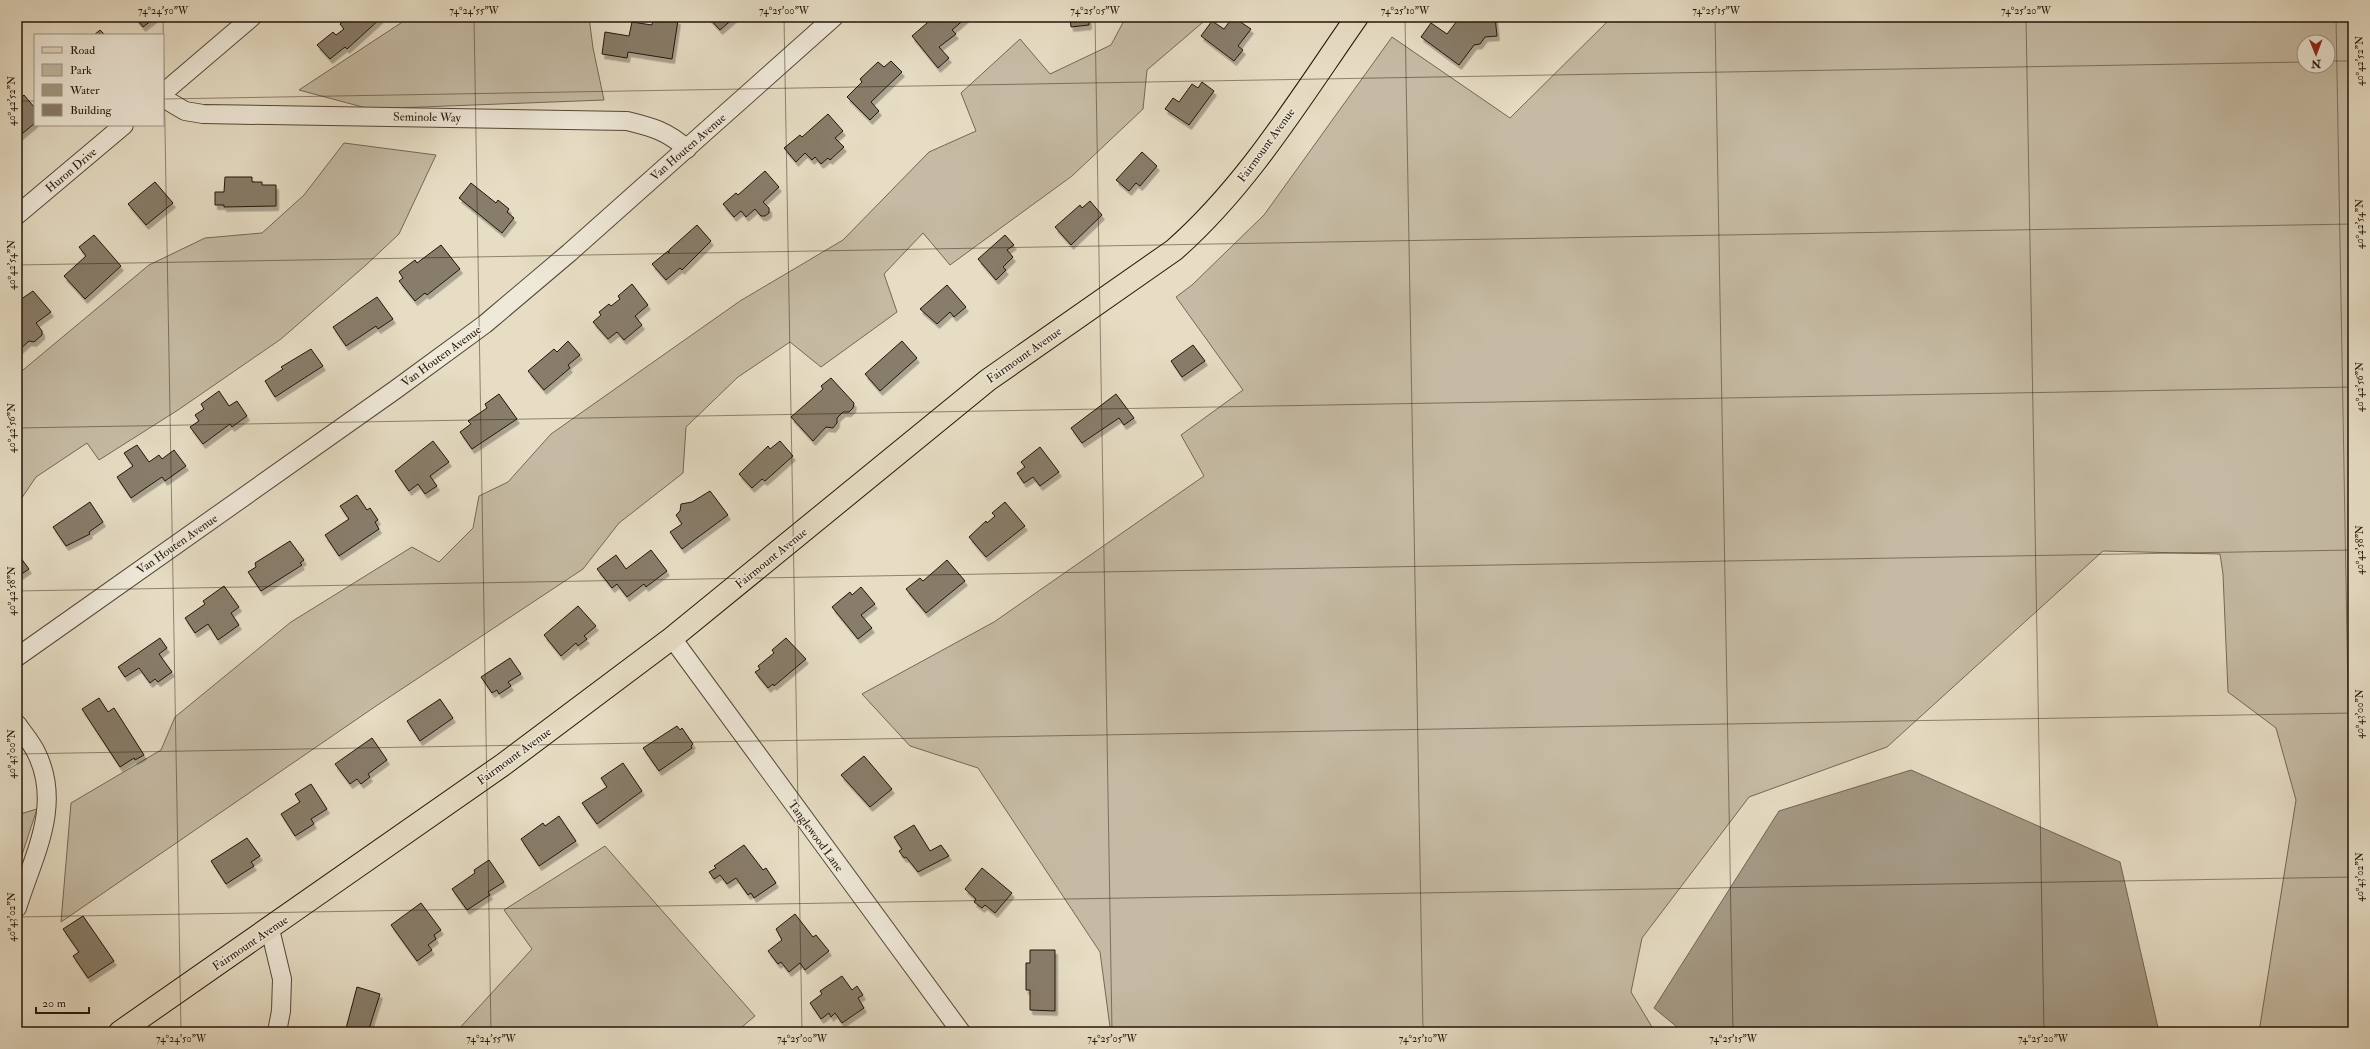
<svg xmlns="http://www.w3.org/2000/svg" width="2370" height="1049" viewBox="0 0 2370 1049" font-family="'IM FELL Double Pica',serif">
<defs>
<filter id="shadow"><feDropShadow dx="2.5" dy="4.5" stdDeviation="0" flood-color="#0004"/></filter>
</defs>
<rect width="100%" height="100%" fill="#e6ddc4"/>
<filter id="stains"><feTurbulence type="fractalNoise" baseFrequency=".005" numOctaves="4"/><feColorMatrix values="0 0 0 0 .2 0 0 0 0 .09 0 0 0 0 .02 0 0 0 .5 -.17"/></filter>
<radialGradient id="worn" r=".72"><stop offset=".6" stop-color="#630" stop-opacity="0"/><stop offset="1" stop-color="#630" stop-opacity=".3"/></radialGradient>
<g fill="#c5bba4" stroke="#746856" fill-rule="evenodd">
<path d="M 410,17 L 589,17 L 593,48 L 604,100 L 370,109 L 299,90 Z"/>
<path d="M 1126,17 L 1209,17 L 1147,70 L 1143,109 L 1072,176 L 950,265 L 923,233 L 884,274 L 897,312 L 821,367 L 790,342 L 738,377 L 686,427 L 683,473 L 619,523 L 583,569 L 376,706 L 61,922 L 71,803 L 161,750 L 175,717 L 291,622 L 412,547 L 439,562 L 473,528 L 479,496 L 508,482 L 551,434 L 740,301 L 843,240 L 929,152 L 976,131 L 961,93 L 1020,39 L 1050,74 L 1111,45 Z"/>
<path d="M 1612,17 L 2353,17 L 2353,1032 L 2259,1032 L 2296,800 L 2276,728 L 2228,692 L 2223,574 L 2220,554 L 2103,551 L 1887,747 L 1749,797 L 1642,938 L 1631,992 L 1655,1032 L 1102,1032 L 1110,1027 L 1100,952 L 978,768 L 910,746 L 862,694 L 994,622 L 1204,476 L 1181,435 L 1243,390 L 1176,297 L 1192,285 L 1264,215 L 1392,37 L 1510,118 ZM 2304,42 L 2328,42 L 2328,66 L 2304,66 Z"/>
<path d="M 344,143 L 436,155 L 399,234 L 366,265 L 281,339 L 178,410 L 99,460 L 87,443 L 36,477 L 17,505 L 17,375 L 149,265 L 205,238 L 262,233 L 304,195 Z"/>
<path d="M 37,809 L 17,870 L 17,815 Z"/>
<path d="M 605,846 L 755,1016 L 736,1032 L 456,1032 L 532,949 L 504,910 Z"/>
</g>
<path fill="#a49984" stroke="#706453" d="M 1911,770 L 2120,862 L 2159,1032 L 1683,1032 L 1654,1008 L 1779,811 Z"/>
<g fill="#887d6a" stroke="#231509" filter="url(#shadow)">
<path d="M 135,17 L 156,17 L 143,27 Z"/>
<path d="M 348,17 L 381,18 L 347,49 L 345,47 L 330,59 L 317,45 L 333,32 L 336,35 L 344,29 L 340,24 Z"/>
<path d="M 653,17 L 678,20 L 672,59 L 628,52 L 627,58 L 602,54 L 605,32 L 629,36 L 632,22 L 652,25 Z"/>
<path d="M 708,17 L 735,17 L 720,30 Z"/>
<path d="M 934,17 L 967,17 L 952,30 L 956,34 L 939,47 L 949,58 L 938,68 L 912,36 Z"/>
<path d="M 1070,17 L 1089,17 L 1089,25 L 1071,27 Z"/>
<path d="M 1233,17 L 1251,29 L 1238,46 L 1243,50 L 1234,61 L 1201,36 L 1212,21 L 1224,29 Z"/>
<path d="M 1460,17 L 1495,17 L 1497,36 L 1485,37 L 1480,44 L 1474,45 L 1459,65 L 1421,37 L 1431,23 L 1447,34 Z"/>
<path d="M 100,30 L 105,35 L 94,35 Z"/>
<path d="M 891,61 L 902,72 L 871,102 L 879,111 L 870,120 L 847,97 L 862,82 L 860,79 L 878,62 L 884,67 Z"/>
<path d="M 1202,82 L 1214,91 L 1189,125 L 1165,109 L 1173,98 L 1179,102 L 1192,84 L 1198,88 Z"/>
<path d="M 24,95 L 35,108 L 35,123 L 17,138 L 17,101 Z"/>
<path d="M 828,114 L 843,131 L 835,138 L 844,147 L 830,160 L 828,158 L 821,164 L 815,157 L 812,160 L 805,153 L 796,162 L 784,148 L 800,135 L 802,137 Z"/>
<path d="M 1142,152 L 1157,166 L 1140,186 L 1136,183 L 1129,191 L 1116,180 Z"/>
<path d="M 765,171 L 779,187 L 763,202 L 769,208 L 769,213 L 765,216 L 761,216 L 755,209 L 746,217 L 741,211 L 734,217 L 723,204 L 736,193 L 738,195 Z"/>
<path d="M 225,177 L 252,177 L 252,182 L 262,182 L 262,185 L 276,185 L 276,206 L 224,207 L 224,205 L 215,205 L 215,192 L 224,192 Z"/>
<path d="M 155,182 L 173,203 L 146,225 L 128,204 Z"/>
<path d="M 471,183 L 496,203 L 498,200 L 509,209 L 507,212 L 514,218 L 502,233 L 459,198 Z"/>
<path d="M 1090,201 L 1102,215 L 1071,245 L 1055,227 L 1080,205 L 1082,208 Z"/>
<path d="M 697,225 L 711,241 L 682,270 L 680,268 L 666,280 L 652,264 L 668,251 L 669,253 L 669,250 Z"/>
<path d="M 94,235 L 121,266 L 85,299 L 64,276 L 86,256 L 79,247 Z"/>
<path d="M 1005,235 L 1014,245 L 1007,250 L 1013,257 L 1003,267 L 1006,270 L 996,280 L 978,259 Z"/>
<path d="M 441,245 L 460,269 L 427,295 L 425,293 L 415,301 L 399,281 L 403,278 L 399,272 L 415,260 L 417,263 Z"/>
<path d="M 632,284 L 648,305 L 635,316 L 642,325 L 624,340 L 617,332 L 608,339 L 593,322 L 601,315 L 599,312 L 609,304 L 611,306 L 620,299 L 618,296 Z"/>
<path d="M 947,285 L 966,307 L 954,317 L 950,312 L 937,324 L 920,309 Z"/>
<path d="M 33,291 L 51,312 L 36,323 L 42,331 L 42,335 L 34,342 L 29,341 L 17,352 L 17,302 Z"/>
<path d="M 377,297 L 393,319 L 378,329 L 376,326 L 346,346 L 333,327 Z"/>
<path d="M 568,341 L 580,355 L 568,365 L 570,368 L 544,390 L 528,371 L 554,349 L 557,352 Z"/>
<path d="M 902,341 L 917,358 L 880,391 L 865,374 Z"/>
<path d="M 1193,345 L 1205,361 L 1182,377 L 1171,361 Z"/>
<path d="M 311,349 L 323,366 L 275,397 L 265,381 L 283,369 L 281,367 Z"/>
<path d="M 831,378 L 854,403 L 853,408 L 849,412 L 843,412 L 837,418 L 837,423 L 833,428 L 826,427 L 813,441 L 791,417 L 823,389 L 821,386 Z"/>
<path d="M 219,391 L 229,406 L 237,401 L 247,416 L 232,427 L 230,424 L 203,444 L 190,427 L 199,421 L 195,415 L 204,409 L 201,404 Z"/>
<path d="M 499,394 L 517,419 L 472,449 L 460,432 L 471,424 L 468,421 L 487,408 L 485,404 Z"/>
<path d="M 1116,394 L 1134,418 L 1124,425 L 1119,418 L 1082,443 L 1071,428 Z"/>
<path d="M 433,441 L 449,462 L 430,476 L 437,486 L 425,494 L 418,484 L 409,491 L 395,471 Z"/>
<path d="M 780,441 L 793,456 L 765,481 L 762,479 L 752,488 L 739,474 L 768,446 L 770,449 Z"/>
<path d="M 137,445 L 149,462 L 159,455 L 162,459 L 174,450 L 186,466 L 165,481 L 162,477 L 131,498 L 117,477 L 133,466 L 124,453 Z"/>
<path d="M 1040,447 L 1059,472 L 1040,486 L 1033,477 L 1024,483 L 1017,473 L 1025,467 L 1021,462 Z"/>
<path d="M 710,491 L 728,515 L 682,549 L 670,532 L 682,524 L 676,515 L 680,511 L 681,504 L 692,502 Z"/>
<path d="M 357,495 L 367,510 L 370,508 L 378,520 L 375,522 L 379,529 L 339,556 L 325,535 L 349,519 L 340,506 Z"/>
<path d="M 90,502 L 103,522 L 89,532 L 90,534 L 66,546 L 53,527 Z"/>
<path d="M 1005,502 L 1025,526 L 986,557 L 969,537 L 986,521 L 987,523 L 995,516 L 992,513 Z"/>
<path d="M 290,541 L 304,560 L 300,563 L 302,565 L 261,591 L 248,572 L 256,567 L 255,563 Z"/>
<path d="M 651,550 L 667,571 L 646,587 L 644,584 L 627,597 L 617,584 L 612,588 L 597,569 L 616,555 L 626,569 Z"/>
<path d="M 17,553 L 29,569 L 17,577 Z"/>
<path d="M 947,560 L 965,581 L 926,613 L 906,589 L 920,578 L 923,581 Z"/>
<path d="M 224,586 L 239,607 L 231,613 L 239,625 L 218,640 L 208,624 L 195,633 L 185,618 L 205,604 L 203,601 Z"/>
<path d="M 861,587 L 875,604 L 861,615 L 872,628 L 858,639 L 832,607 L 850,592 L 852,595 Z"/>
<path d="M 578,606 L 596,626 L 584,636 L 587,639 L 578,646 L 576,643 L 561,656 L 544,635 Z"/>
<path d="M 160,638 L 167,648 L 159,654 L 172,672 L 158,682 L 155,679 L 150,683 L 139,668 L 125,677 L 118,667 Z"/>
<path d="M 786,638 L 806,659 L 774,686 L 773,684 L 768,688 L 755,672 L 760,669 L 758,666 L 774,653 L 772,650 Z"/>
<path d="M 510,658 L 521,674 L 508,682 L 511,686 L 499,694 L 497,690 L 492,693 L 481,677 Z"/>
<path d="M 99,698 L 108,712 L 114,708 L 144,755 L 135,760 L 134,758 L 120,767 L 82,709 Z"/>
<path d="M 440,699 L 453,718 L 420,741 L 407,721 Z"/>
<path d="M 677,726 L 680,730 L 682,728 L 693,744 L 691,746 L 692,748 L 659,771 L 643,748 Z"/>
<path d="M 372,738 L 387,760 L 368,774 L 370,777 L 361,784 L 357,779 L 350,784 L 335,764 Z"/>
<path d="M 864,756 L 892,789 L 870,807 L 841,775 Z"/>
<path d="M 623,763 L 642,791 L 597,824 L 582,803 L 607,787 L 601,778 Z"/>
<path d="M 311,784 L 327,809 L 311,819 L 314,824 L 295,836 L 281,814 L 300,802 L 295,794 Z"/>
<path d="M 559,816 L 576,841 L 539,866 L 521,839 L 543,823 L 545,826 Z"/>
<path d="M 914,825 L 930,851 L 941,845 L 949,856 L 918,872 L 906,857 L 904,858 L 899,851 L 902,849 L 894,837 Z"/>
<path d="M 247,838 L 260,856 L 251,862 L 254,866 L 226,884 L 211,861 Z"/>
<path d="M 744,845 L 763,870 L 766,868 L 776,883 L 754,898 L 751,893 L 748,895 L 736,878 L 727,884 L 720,875 L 714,879 L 709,872 L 716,868 L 714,866 Z"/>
<path d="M 489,860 L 504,882 L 488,892 L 490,895 L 467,910 L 452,889 L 475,873 L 474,870 Z"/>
<path d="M 982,868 L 1012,893 L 995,913 L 985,905 L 982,908 L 974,902 L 976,899 L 965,889 Z"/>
<path d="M 421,903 L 441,930 L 434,935 L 436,939 L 428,945 L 432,950 L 417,961 L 391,925 Z"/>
<path d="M 795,914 L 813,937 L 816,935 L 829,951 L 805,970 L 800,963 L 789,972 L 781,962 L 778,964 L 768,951 L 782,940 L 776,929 Z"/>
<path d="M 83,916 L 114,961 L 88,978 L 73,956 L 79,952 L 63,929 Z"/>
<path d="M 1030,950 L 1055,950 L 1055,1011 L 1030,1010 L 1030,990 L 1026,990 L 1026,963 L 1030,963 Z"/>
<path d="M 842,976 L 852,990 L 857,986 L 863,995 L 858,998 L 864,1008 L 842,1023 L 835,1013 L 831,1017 L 829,1013 L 821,1019 L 810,1003 L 822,994 L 820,991 Z"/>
<path d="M 357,987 L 380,994 L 368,1032 L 345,1032 Z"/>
</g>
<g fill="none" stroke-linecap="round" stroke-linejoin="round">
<g stroke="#544738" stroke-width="20">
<g id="minor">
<path d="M 163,93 L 252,17"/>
<path d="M 163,98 L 185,111 L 203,114 L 627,121 C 652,127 667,131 687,149"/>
<path d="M 17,215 L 124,125"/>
<path d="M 672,638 L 961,1032"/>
<path d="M 17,657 L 395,390 L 485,324 L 569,253 L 834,17"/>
<path d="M 17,724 C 23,733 31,742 36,752 C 63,806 33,856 17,908"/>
<path d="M 270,929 L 282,979 L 281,1011 L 277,1032"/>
</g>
</g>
<g stroke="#231509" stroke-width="24">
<path id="major" d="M 120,1032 L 504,764 L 672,638 L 988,380 L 1174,250 C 1248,185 1301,97 1357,17"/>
</g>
<use href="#minor" stroke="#efe9d9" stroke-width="18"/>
<use href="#major" stroke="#e6ddc4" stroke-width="22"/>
</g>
<path fill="none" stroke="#231509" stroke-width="1" stroke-opacity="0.45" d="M 163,17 L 181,1032M 474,17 L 491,1032M 784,17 L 802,1032M 1095,17 L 1112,1032M 1405,17 L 1423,1032M 1715,17 L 1733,1032M 2026,17 L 2044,1032M 2336,17 L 2353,977M 2328,61 L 2353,61M 163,99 L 2304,62M 17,101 L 35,101M 17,265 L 2353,224M 17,428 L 2353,387M 17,591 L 2353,550M 17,754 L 2353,713M 17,917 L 2353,877"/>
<g text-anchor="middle" stroke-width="3" stroke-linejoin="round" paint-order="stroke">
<g font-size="12" fill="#231509" stroke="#efe9d9">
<text transform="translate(427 117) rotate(1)" y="4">Seminole Way</text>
<text transform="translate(1266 145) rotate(-54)" y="4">Fairmount Avenue</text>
<text transform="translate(688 147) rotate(-41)" y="4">Van Houten Avenue</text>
<text transform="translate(71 170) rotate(-40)" y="4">Huron Drive</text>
<text transform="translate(1024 355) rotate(-35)" y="4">Fairmount Avenue</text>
<text transform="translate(441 356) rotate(-36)" y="4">Van Houten Avenue</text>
<text transform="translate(177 544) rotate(-35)" y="4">Van Houten Avenue</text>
<text transform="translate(771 558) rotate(-39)" y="4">Fairmount Avenue</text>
<text transform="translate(514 756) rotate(-36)" y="4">Fairmount Avenue</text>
<text transform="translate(816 836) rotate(54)" y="4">Tanglewood Lane</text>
<text transform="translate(250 943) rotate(-34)" y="4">Fairmount Avenue</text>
</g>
</g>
<rect width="2370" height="1049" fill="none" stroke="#e6ddc4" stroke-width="44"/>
<rect x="34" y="34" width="130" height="92" fill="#efe9d9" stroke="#9d9486"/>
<rect x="42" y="47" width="20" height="6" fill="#e6ddc4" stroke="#9d9486"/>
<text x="70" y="54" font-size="12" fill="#231509">Road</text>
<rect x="42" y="64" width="20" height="12" fill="#c5bba4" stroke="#9d9486"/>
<text x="70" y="74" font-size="12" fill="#231509">Park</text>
<rect x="42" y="84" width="20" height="12" fill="#a49984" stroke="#9d9486"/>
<text x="70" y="94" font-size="12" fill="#231509">Water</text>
<rect x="42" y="104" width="20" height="12" fill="#887d6a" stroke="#9d9486"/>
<text x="70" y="114" font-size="12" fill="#231509">Building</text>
<g transform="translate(2316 54) rotate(179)"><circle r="19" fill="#efe9d9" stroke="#9d9486"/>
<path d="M0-3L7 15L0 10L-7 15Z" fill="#8f2418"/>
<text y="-6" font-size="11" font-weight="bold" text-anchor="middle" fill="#231509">N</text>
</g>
<path d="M36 1007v6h53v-6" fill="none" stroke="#231509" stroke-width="2"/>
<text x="42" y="1007" font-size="12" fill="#231509" stroke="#efe9d9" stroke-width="3" paint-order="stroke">20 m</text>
<rect x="22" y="22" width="2326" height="1005" fill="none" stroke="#231509" stroke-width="1.5"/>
<g font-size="10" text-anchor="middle" fill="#231509">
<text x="163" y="14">74°24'50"W</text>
<text x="474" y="14">74°24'55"W</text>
<text x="784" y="14">74°25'00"W</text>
<text x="1095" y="14">74°25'05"W</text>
<text x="1405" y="14">74°25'10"W</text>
<text x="1716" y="14">74°25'15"W</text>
<text x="2026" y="14">74°25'20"W</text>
<text transform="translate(2359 61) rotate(-90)" y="4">40°42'52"N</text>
<text transform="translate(11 101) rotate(-90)" y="4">40°42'52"N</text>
<text transform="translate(2359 224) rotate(-90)" y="4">40°42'54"N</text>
<text transform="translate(11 265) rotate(-90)" y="4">40°42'54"N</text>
<text transform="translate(2359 387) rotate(-90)" y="4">40°42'56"N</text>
<text transform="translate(11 428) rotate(-90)" y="4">40°42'56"N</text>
<text transform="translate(2359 550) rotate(-90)" y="4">40°42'58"N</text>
<text transform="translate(11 591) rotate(-90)" y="4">40°42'58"N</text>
<text transform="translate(2359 714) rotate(-90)" y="4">40°43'00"N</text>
<text transform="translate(11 754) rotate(-90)" y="4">40°43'00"N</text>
<text transform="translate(2359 877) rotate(-90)" y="4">40°43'02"N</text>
<text transform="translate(11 917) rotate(-90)" y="4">40°43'02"N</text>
<text x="181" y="1042">74°24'50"W</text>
<text x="491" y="1042">74°24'55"W</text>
<text x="802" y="1042">74°25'00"W</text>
<text x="1112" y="1042">74°25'05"W</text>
<text x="1423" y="1042">74°25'10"W</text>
<text x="1733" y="1042">74°25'15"W</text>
<text x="2043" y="1042">74°25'20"W</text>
</g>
<rect width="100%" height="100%" filter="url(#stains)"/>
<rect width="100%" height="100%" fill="url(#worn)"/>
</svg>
